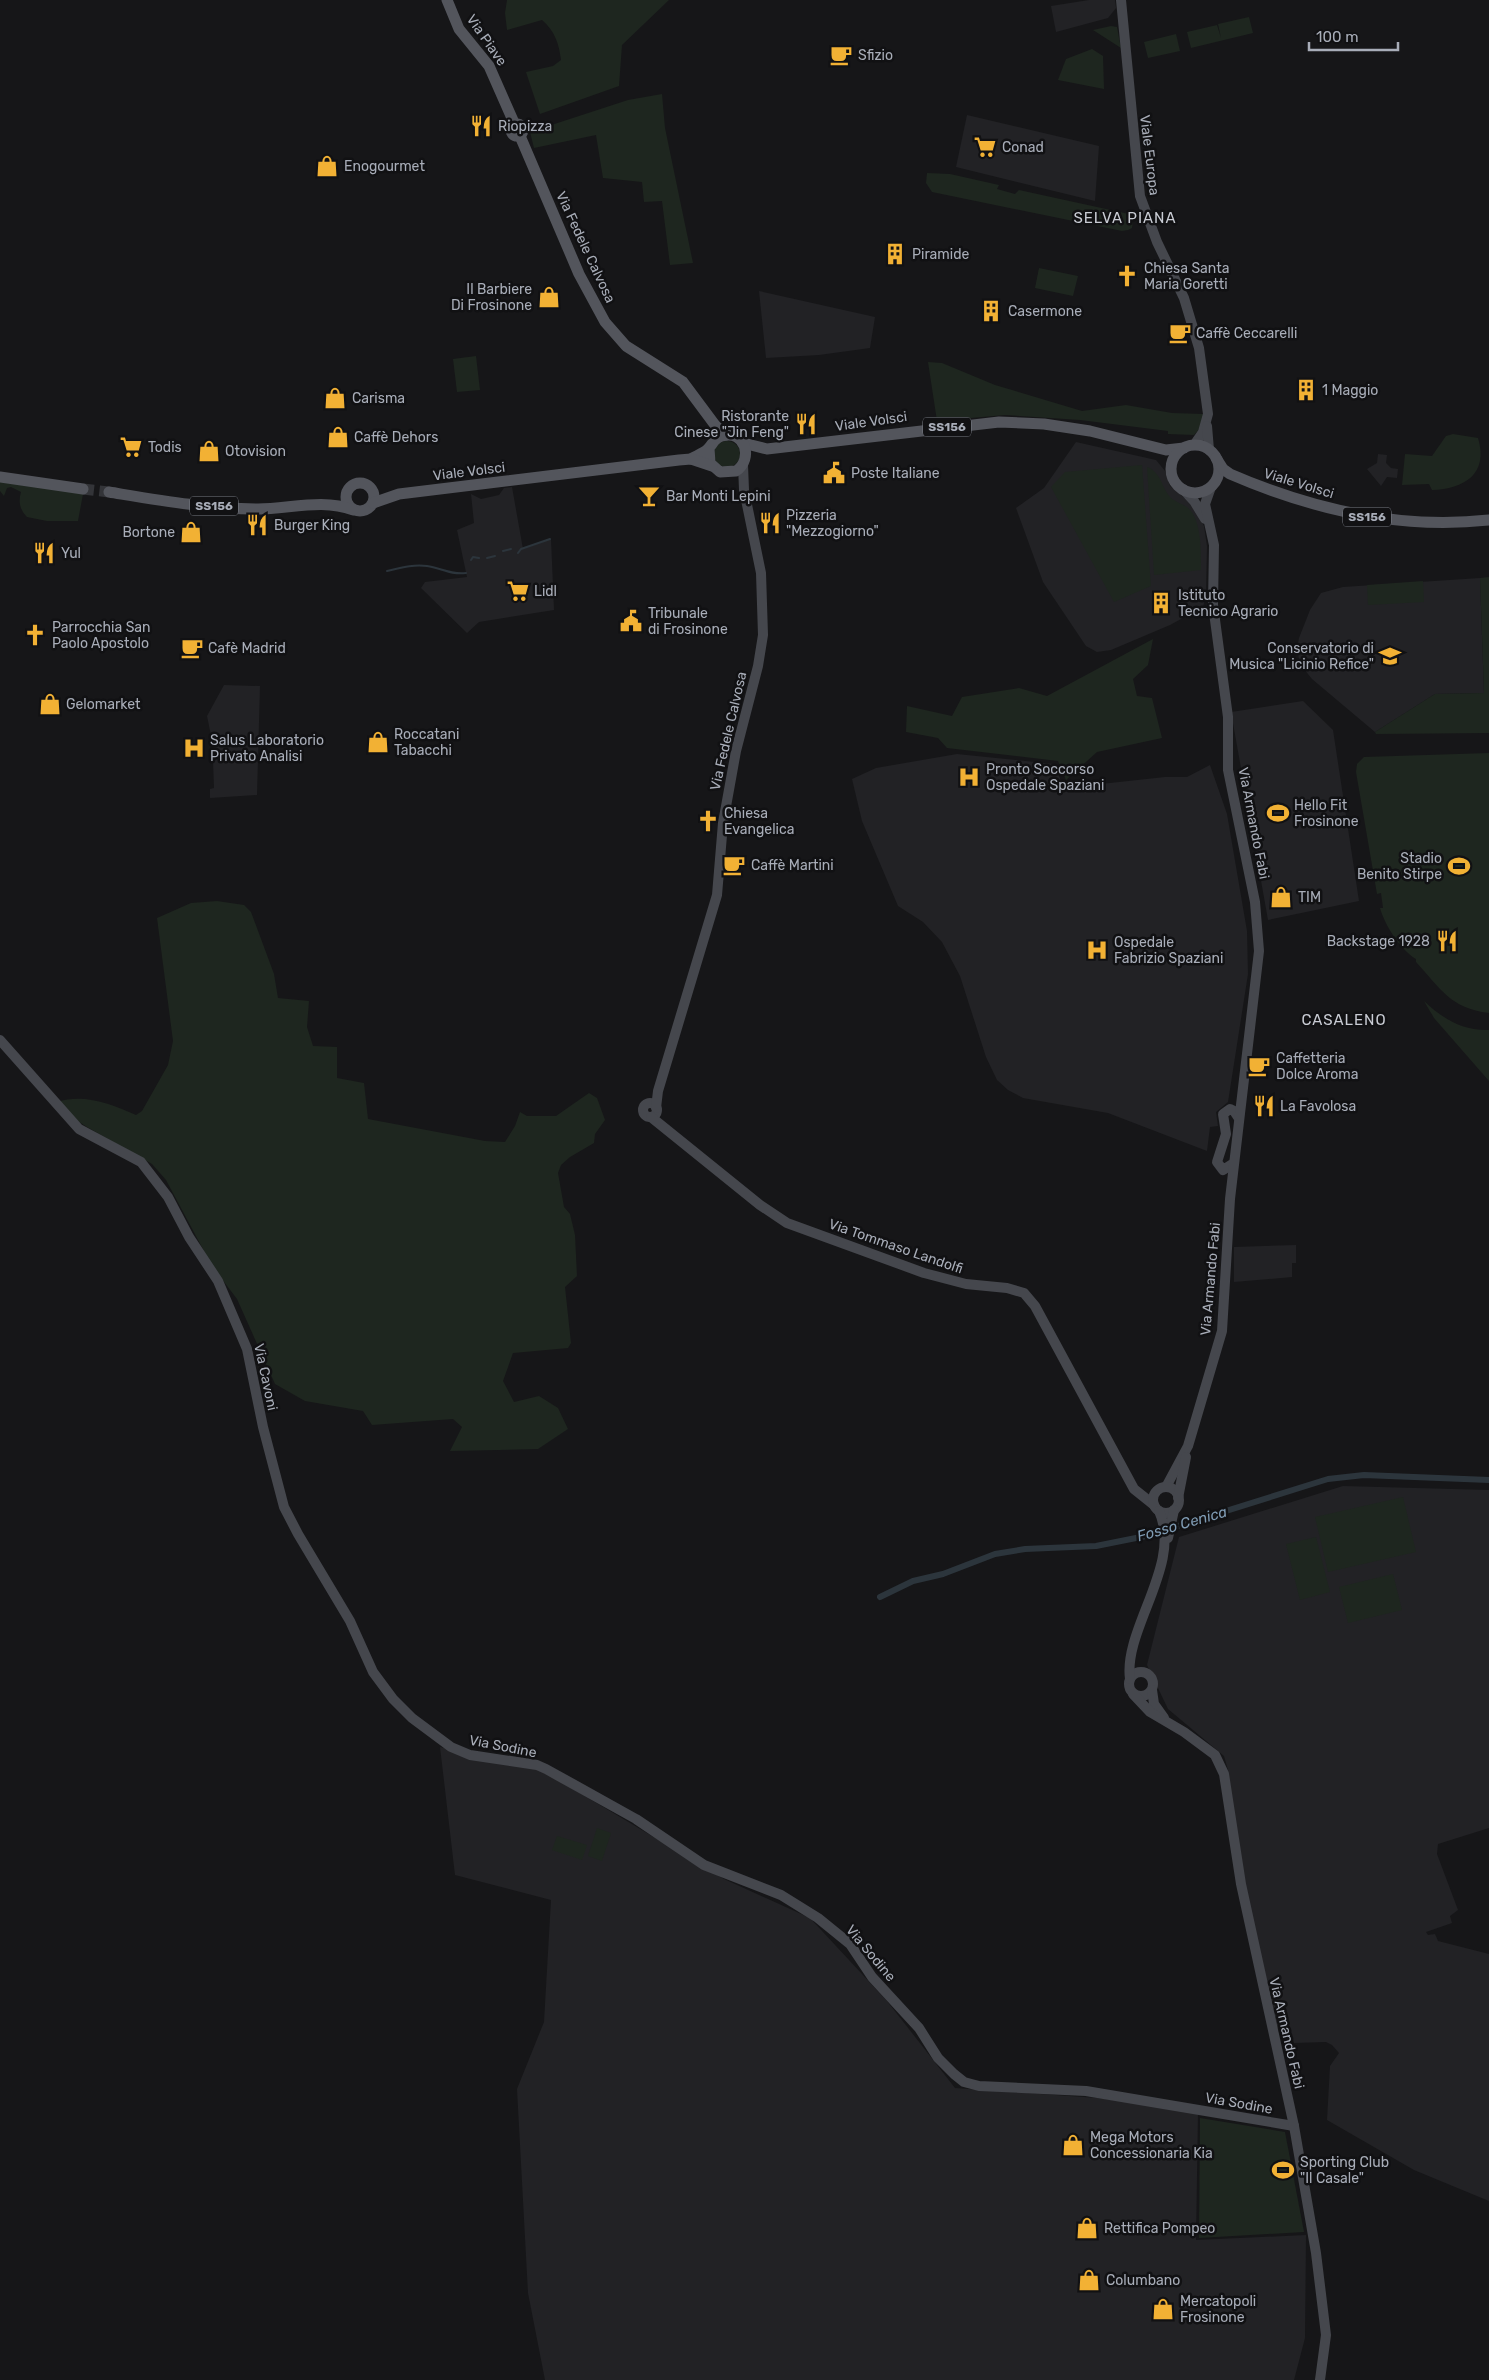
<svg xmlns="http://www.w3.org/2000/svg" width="1489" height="2380" viewBox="0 0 1489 2380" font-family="Rubik,sans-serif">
<rect width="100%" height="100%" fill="#161618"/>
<g fill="#222225">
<path d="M 1089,0 L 1115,0 L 1116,8 L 1108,18 L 1056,32 L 1051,6 Z"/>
<path d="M 967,115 L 1099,146 L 1095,201 L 956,167 Z"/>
<path d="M 759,291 L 875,317 L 870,348 L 819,355 L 766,358 Z"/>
<path d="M 1076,442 L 1156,460 L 1165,471 L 1170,486 L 1193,505 L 1204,526 L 1207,546 L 1206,595 L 1203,607 L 1170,625 L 1111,650 L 1097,652 L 1086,646 L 1043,582 L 1016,508 L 1044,488 Z"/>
<path d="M 1378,454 L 1387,455 L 1386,463 L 1391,468 L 1398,469 L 1397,478 L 1387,477 L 1381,486 L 1367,469 L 1377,463 Z"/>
<path d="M 512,487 L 523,549 L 551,539 L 554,610 L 479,622 L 467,633 L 421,588 L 425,582 L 467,577 L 457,530 L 474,523 L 471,494 L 481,499 L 499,495 L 504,488 Z"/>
<path d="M 1480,578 L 1484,693 L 1435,694 L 1375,732 L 1312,679 L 1300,664 L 1297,649 L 1299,638 L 1310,610 L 1321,593 L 1343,587 Z"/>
<path d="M 224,685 L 260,686 L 257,795 L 210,798 L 210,789 L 214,788 L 213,761 L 216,760 L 207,716 Z"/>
<path d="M 1303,701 L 1333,730 L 1359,901 L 1268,920 L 1231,712 Z"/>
<path d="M 957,754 L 1054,764 L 1064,788 L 1165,777 L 1187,777 L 1210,765 L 1227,814 L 1247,931 L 1248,974 L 1228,1102 L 1216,1112 L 1218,1126 L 1210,1127 L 1207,1151 L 1108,1113 L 1023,1098 L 1008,1090 L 997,1080 L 986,1057 L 960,976 L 942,942 L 923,922 L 898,906 L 862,821 L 852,779 L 876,768 Z"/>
<path d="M 1296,1245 L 1296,1263 L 1292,1263 L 1292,1277 L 1234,1282 L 1234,1247 Z"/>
<path d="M 1343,1486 L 1489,1490 L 1489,1828 L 1438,1844 L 1437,1854 L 1458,1910 L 1450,1916 L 1452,1923 L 1426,1932 L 1428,1935 L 1435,1934 L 1438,1941 L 1489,1954 L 1489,2201 L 1414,2170 L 1327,2120 L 1330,2066 L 1339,2053 L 1332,2045 L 1326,2042 L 1294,2043 L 1289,2025 L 1278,2028 L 1275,2025 L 1241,1864 L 1228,1770 L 1224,1756 L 1168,1709 L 1147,1665 L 1179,1537 Z"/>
<path d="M 440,1747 L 543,1771 L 724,1879 L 810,1918 L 887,2001 L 955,2088 L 1098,2098 L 1198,2112 L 1196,2240 L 1306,2235 L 1305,2338 L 1294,2380 L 545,2380 L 528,2293 L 517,2089 L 544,2022 L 551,1900 L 455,1875 Z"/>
</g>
<g fill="#1e261f">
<path d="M 507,0 L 669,0 L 622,45 L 619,86 L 540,114 L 526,72 L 553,66 L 561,60 C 559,44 555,31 542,20 L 507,30 L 505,13 Z"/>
<path d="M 1249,17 L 1253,33 L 1191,48 L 1187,32 L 1217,25 L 1221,38 L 1218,24 Z"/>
<path d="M 1111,26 L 1117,27 L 1121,48 L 1093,30 Z"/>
<path d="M 1176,34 L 1180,51 L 1148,58 L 1144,42 Z"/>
<path d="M 1092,49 L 1103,56 L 1104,89 L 1058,80 L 1066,59 Z"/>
<path d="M 662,94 L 665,128 L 693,263 L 670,265 L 662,201 L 644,202 L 642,182 L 603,178 L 596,135 L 534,148 L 530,132 L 628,100 Z"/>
<path d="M 927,173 L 950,174 L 999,185 L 997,189 L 1015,194 L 1019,190 L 1129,214 L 1133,220 L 1132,228 L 1128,230 L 1122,231 L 932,192 L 926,183 Z"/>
<path d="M 1039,268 L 1078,276 L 1073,296 L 1035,288 Z"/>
<path d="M 476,356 L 480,390 L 457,392 L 453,359 Z"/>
<path d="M 928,362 L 942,363 L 995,385 L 1082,411 L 1126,405 L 1172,413 L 1203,414 L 1203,425 L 1194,435 L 1168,434 L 1168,431 L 1080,420 L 1005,415 L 937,421 Z"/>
<path d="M 1453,434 L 1478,438 C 1489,474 1464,489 1432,490 L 1429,484 L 1402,485 L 1405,454 L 1432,456 L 1446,436 Z"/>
<circle cx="727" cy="454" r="13"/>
<path d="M 1142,465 L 1151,586 L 1114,602 L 1051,487 L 1065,472 Z"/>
<path d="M 1147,467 C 1161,472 1161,486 1170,497 C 1175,502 1181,503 1187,507 C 1202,518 1201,554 1201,570 L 1154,575 Z"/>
<path d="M 0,481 L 83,494 L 78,521 L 47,521 L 27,517 C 20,510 18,502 21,492 L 11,487 L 7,488 L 4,496 L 0,491 Z"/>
<path d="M 1489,577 L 1489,733 L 1376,734 L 1375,732 L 1435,694 L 1484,693 L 1480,578 Z"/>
<path d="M 1423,581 L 1424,602 L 1368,605 L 1367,585 Z"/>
<path d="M 1153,639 L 1148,665 L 1133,679 L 1137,696 L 1152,698 L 1162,738 L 1097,752 L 1066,780 L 1058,761 L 947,748 L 938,738 L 906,732 L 907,706 L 952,716 L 962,697 L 1019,688 L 1047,696 Z"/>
<path d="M 1489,753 L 1489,1013 C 1450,1008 1441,989 1416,962 L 1416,959 C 1401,950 1385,926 1380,908 L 1383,908 L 1381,893 L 1377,894 L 1356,772 L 1357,764 L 1364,757 Z"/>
<path d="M 217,901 L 244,905 L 251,912 L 274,974 L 278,998 L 309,1001 L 307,1027 L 313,1046 L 337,1047 L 337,1078 L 364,1083 L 368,1119 L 485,1141 L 505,1142 L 515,1126 L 520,1112 L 527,1116 L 556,1116 L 589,1093 L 597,1098 L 605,1120 L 595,1134 L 594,1143 L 570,1157 L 561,1165 L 558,1173 L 564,1207 L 570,1214 L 575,1235 L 577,1276 L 565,1287 L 571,1343 L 568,1348 L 513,1353 L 503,1381 L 514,1402 L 539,1396 L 558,1408 L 568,1429 L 538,1449 L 450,1451 L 462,1427 L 453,1419 L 372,1425 L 363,1411 L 305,1401 L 275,1384 L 237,1299 L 212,1266 L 166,1180 L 152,1164 L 87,1127 L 73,1118 L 57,1102 C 84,1093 111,1104 136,1115 L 142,1111 L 168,1065 L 173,1041 L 157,918 L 191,903 Z"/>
<path d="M 1424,1001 C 1442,1018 1462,1031 1489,1030 L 1489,1081 L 1434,1018 Z"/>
<path d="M 1403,1497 L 1416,1552 L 1328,1572 L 1315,1517 Z"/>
<path d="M 1316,1537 L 1330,1592 L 1300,1600 L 1286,1544 Z"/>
<path d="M 1393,1574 L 1402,1610 L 1348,1623 L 1339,1587 Z"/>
<path d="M 597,1828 L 611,1833 L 602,1861 L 588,1856 Z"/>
<path d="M 557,1836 L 587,1845 L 582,1860 L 552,1850 Z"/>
<path d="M 1200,2118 L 1285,2132 L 1304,2232 L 1199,2238 Z"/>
</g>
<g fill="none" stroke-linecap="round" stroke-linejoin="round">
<g stroke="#2c353c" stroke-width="2">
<path d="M 503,551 L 511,549"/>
<path d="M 518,553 L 521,549 L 550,539"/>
<path d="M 487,558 L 495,556"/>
<path d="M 471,560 L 473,557 L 479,558"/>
<path d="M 387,571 C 400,568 413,564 427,566 C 441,568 450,575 466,573"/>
</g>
<path stroke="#2c353c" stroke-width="6" d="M 880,1597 L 913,1581 L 943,1574 L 995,1554 L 1025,1549 L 1096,1546 L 1146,1536 L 1328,1479 L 1364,1475 L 1489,1480"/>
<path stroke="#333438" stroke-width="11" stroke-dasharray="11 5.5" stroke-linecap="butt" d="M 83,489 L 109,492"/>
<g stroke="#45474d" stroke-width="10">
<path d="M 1121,0 L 1140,196 L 1157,242 L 1184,298 L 1199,348 L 1208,414 L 1203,432 L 1194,445"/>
<path d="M 1207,426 L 1209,450"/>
<path d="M 1183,489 L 1194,501 L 1205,519"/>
<path d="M 0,1040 L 79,1129 L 141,1162 L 168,1197 L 189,1237 L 218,1281 L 247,1349 L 263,1427 L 284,1507 L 298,1534 L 350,1621 L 373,1672 L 393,1699 L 412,1718 L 451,1747 L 470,1755 L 537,1765 L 546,1769 L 636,1819 L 704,1865 L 781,1895 L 818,1918 L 850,1944 L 872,1977 L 919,2028 L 938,2058 L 954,2074 L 964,2082 L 979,2086 L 1086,2091 L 1294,2126"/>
<circle cx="650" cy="1110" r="7"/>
<path d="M 656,1108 L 658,1091 L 717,895 L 723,823 L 736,751 L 758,666 L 763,635 L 761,573 L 744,490 L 743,465"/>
<path d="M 651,1117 L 760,1205 L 787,1223 L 924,1273 L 966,1284 L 1007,1288 L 1024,1293 L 1035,1306 L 1134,1489 L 1154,1505"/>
<path d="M 1234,1163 L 1223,1170 L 1217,1162 L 1226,1134 L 1223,1114 L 1230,1109 L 1234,1111 L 1238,1117"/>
<path d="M 1166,1487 L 1188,1446 L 1222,1331 L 1230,1199 L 1259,951 L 1255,902 L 1228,770 L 1228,717 L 1213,605 L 1214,545 L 1205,504 L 1211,487"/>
<circle cx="1166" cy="1500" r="13"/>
<path d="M 1178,1498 L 1186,1457"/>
<path d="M 1168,1538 L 1174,1510"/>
<circle cx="1141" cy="1684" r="12"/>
<path d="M 1130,1679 C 1123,1629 1183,1564 1159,1511"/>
<path d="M 1152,1690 L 1154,1704 L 1164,1718"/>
<path d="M 1133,1694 L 1150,1712 L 1184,1732 L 1215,1755 L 1224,1774 L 1241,1884 L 1294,2126 L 1316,2253 L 1326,2335 L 1320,2380"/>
</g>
<g stroke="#53555c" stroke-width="11">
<path d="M 447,0 L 459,29 L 489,66 L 515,125"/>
<circle cx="517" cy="130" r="6"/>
<path d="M 520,136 L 579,274 L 605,322 L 626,346 L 683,382 L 715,425 L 726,435"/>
<path d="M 743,443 L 767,449 L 999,422 L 1044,424 L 1090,431 L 1166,450 L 1184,448"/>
<circle cx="1195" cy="469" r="24"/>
<path d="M 1216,458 L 1223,469 L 1230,474 C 1313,510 1399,530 1489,520"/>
<path d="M 691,459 C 696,456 704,453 708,449 C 713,444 714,438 722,436 C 745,429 754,459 736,471 L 720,472 L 710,463 L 709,448"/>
<path d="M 0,477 L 83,489"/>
<circle cx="360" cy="497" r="14"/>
<path d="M 109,492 C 158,500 208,509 258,509 C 289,509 323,498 353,510"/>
<path d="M 373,503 L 399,494 L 679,460 L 691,459 L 712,466"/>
</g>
</g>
<defs>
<g id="cafe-bare" transform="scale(1.725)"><path d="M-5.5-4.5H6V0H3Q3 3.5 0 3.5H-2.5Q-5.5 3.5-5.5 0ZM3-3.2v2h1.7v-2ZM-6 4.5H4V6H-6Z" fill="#f2b134" stroke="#111113" stroke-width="2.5" paint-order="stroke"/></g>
<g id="restaurant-bare" transform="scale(1.725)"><path d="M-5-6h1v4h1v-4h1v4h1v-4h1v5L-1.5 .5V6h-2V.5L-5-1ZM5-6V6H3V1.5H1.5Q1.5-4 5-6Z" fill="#f2b134" stroke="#111113" stroke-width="2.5" paint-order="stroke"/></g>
<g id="supermarket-bare" transform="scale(1.725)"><path d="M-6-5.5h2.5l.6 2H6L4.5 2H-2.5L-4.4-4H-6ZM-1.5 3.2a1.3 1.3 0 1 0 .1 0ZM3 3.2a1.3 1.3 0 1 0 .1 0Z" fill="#f2b134" stroke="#111113" stroke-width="2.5" paint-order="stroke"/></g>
<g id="shop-bare" transform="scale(1.725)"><path d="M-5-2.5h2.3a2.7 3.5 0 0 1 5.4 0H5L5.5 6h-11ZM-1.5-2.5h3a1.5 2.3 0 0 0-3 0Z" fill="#f2b134" stroke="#111113" stroke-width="2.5" paint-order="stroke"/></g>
<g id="building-bare" transform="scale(1.725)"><path d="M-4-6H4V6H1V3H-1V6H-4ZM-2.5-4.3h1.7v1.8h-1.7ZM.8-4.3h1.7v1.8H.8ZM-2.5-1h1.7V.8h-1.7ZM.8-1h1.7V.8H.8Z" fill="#f2b134" stroke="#111113" stroke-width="2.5" paint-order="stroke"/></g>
<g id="church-bare" transform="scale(1.725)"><path d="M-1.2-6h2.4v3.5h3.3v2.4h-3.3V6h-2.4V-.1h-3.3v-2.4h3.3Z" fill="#f2b134" stroke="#111113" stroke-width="2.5" paint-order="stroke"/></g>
<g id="civic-bare" transform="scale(1.725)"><path d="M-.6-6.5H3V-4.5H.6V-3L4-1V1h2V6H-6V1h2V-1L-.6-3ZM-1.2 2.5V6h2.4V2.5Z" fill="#f2b134" stroke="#111113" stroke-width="2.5" paint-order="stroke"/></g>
<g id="bar-bare" transform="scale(1.725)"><path d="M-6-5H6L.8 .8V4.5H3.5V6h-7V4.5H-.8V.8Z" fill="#f2b134" stroke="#111113" stroke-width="2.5" paint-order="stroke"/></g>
<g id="university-bare" transform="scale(1.725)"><path d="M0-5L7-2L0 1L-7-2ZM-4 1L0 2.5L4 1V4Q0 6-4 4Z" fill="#f2b134" stroke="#111113" stroke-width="2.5" paint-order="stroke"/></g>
<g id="hospital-bare" transform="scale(1.725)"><path d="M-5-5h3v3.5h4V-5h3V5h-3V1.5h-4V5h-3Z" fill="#f2b134" stroke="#111113" stroke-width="2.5" paint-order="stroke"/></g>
<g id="stadium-bare" transform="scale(1.725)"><path d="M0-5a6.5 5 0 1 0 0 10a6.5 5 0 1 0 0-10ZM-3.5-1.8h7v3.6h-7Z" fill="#f2b134" stroke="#111113" stroke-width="2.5" paint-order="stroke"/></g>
</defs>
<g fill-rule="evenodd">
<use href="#cafe-bare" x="841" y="55"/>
<use href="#restaurant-bare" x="481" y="126"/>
<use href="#supermarket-bare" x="985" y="147"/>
<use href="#shop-bare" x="327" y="166"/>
<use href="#building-bare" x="895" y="254"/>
<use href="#church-bare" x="1127" y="276"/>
<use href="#shop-bare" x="549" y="297"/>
<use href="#building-bare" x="991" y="311"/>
<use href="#cafe-bare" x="1180" y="333"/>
<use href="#building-bare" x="1306" y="390"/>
<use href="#shop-bare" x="335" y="398"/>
<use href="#restaurant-bare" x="806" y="424"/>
<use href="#shop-bare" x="338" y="437"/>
<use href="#supermarket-bare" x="131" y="447"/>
<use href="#shop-bare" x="209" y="451"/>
<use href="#civic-bare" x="834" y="473"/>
<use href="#bar-bare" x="649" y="496"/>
<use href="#restaurant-bare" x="770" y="523"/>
<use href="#restaurant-bare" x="257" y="525"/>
<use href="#shop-bare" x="191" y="532"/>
<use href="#restaurant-bare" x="44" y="553"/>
<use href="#supermarket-bare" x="518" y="591"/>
<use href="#building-bare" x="1161" y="603"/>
<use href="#civic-bare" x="631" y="621"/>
<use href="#church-bare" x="35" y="635"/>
<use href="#cafe-bare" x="192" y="648"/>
<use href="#university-bare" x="1390" y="656"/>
<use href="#shop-bare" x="50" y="704"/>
<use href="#shop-bare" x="378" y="742"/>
<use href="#hospital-bare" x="194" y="748"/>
<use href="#hospital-bare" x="969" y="777"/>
<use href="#stadium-bare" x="1278" y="813"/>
<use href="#church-bare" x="708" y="821"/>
<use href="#cafe-bare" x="734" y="865"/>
<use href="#stadium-bare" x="1459" y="866"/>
<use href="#shop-bare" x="1281" y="897"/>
<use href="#restaurant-bare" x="1447" y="941"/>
<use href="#hospital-bare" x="1097" y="950"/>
<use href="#cafe-bare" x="1259" y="1066"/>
<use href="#restaurant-bare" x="1264" y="1106"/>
<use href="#shop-bare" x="1073" y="2145"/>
<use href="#stadium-bare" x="1283" y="2170"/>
<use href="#shop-bare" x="1087" y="2228"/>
<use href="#shop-bare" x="1089" y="2280"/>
<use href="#shop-bare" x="1163" y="2309"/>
</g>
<g text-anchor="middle" stroke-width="5" stroke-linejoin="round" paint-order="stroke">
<g fill="#111113" stroke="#7b7e86" stroke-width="1">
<rect x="923" y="417.5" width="48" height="19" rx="4"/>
<rect x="190" y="496.5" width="48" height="19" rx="4"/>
<rect x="1343" y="507.5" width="48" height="19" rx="4"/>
</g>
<g font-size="12" font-weight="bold" fill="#a8adb8">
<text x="947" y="431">SS156</text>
<text x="214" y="510">SS156</text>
<text x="1367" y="521">SS156</text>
</g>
<g font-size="14" fill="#a8adb8" stroke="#111113">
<text transform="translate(487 40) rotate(55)" y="5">Via Piave</text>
<text transform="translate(1150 155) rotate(83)" y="5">Viale Europa</text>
<text transform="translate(586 247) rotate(65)" y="5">Via Fedele Calvosa</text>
<text transform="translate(871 421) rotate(-8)" y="5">Viale Volsci</text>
<text transform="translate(469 471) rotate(-7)" y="5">Viale Volsci</text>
<text transform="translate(1299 483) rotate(17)" y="5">Viale Volsci</text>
<text transform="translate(728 731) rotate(-77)" y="5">Via Fedele Calvosa</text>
<text transform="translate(1254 823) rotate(79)" y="5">Via Armando Fabi</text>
<text transform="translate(896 1246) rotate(19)" y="5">Via Tommaso Landolfi</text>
<text transform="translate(1210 1279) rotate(-85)" y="5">Via Armando Fabi</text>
<text transform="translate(266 1377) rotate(78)" y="5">Via Cavoni</text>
<text transform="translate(503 1746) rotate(11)" y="5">Via Sodine</text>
<text transform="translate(871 1953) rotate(50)" y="5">Via Sodine</text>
<text transform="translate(1287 2033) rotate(77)" y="5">Via Armando Fabi</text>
<text transform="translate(1239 2103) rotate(10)" y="5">Via Sodine</text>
</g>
<g font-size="14" fill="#a8adb8" stroke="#111113" text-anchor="start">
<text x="858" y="60">Sfizio</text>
<text x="498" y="131">Riopizza</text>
<text x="1002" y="152">Conad</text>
<text x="344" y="171">Enogourmet</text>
<text x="912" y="259">Piramide</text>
<text x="1144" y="273">Chiesa Santa<tspan x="1144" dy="16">Maria Goretti</tspan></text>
<text x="532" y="294" text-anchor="end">Il Barbiere<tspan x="532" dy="16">Di Frosinone</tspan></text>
<text x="1008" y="316">Casermone</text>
<text x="1196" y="338">Caffè Ceccarelli</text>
<text x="1322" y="395">1 Maggio</text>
<text x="352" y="403">Carisma</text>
<text x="789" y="421" text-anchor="end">Ristorante<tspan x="789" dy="16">Cinese "Jin Feng"</tspan></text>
<text x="354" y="442">Caffè Dehors</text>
<text x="148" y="452">Todis</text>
<text x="225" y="456">Otovision</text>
<text x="851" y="478">Poste Italiane</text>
<text x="666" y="501">Bar Monti Lepini</text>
<text x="786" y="520">Pizzeria<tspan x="786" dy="16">"Mezzogiorno"</tspan></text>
<text x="274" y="530">Burger King</text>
<text x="175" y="537" text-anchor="end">Bortone</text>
<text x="61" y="558">Yul</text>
<text x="534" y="596">Lidl</text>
<text x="1178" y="600">Istituto<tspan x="1178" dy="16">Tecnico Agrario</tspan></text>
<text x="648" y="618">Tribunale<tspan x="648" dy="16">di Frosinone</tspan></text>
<text x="52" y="632">Parrocchia San<tspan x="52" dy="16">Paolo Apostolo</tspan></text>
<text x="208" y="653">Cafè Madrid</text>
<text x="1374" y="653" text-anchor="end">Conservatorio di<tspan x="1374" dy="16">Musica "Licinio Refice"</tspan></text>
<text x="66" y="709">Gelomarket</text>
<text x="394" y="739">Roccatani<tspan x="394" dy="16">Tabacchi</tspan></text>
<text x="210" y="745">Salus Laboratorio<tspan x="210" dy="16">Privato Analisi</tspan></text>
<text x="986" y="774">Pronto Soccorso<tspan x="986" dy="16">Ospedale Spaziani</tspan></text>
<text x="1294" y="810">Hello Fit<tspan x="1294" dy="16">Frosinone</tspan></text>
<text x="724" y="818">Chiesa<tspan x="724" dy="16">Evangelica</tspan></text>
<text x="1442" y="863" text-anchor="end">Stadio<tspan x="1442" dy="16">Benito Stirpe</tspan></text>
<text x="751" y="870">Caffè Martini</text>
<text x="1298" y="902">TIM</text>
<text x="1430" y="946" text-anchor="end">Backstage 1928</text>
<text x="1114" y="947">Ospedale<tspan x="1114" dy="16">Fabrizio Spaziani</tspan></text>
<text x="1276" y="1063">Caffetteria<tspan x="1276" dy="16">Dolce Aroma</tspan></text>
<text x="1280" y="1111">La Favolosa</text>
<text x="1090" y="2142">Mega Motors<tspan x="1090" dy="16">Concessionaria Kia</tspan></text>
<text x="1300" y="2167">Sporting Club<tspan x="1300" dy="16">"Il Casale"</tspan></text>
<text x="1104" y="2233">Rettifica Pompeo</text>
<text x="1106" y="2285">Columbano</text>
<text x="1180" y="2306">Mercatopoli<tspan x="1180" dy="16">Frosinone</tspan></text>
</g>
<g font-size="15" letter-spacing="1" fill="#c9ccd4" stroke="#111113">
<text x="1125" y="223">SELVA PIANA</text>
<text x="1344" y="1025">CASALENO</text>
</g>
<g font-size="15" font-style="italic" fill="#7f9bb3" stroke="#111113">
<text transform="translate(1182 1524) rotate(-16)" y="5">Fosso Cenica</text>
</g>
</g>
<path d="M1309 42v8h89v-8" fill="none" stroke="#a8adb8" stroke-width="2.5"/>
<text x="1316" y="42" font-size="15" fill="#a8adb8" stroke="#111113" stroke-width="4" paint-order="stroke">100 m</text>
</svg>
